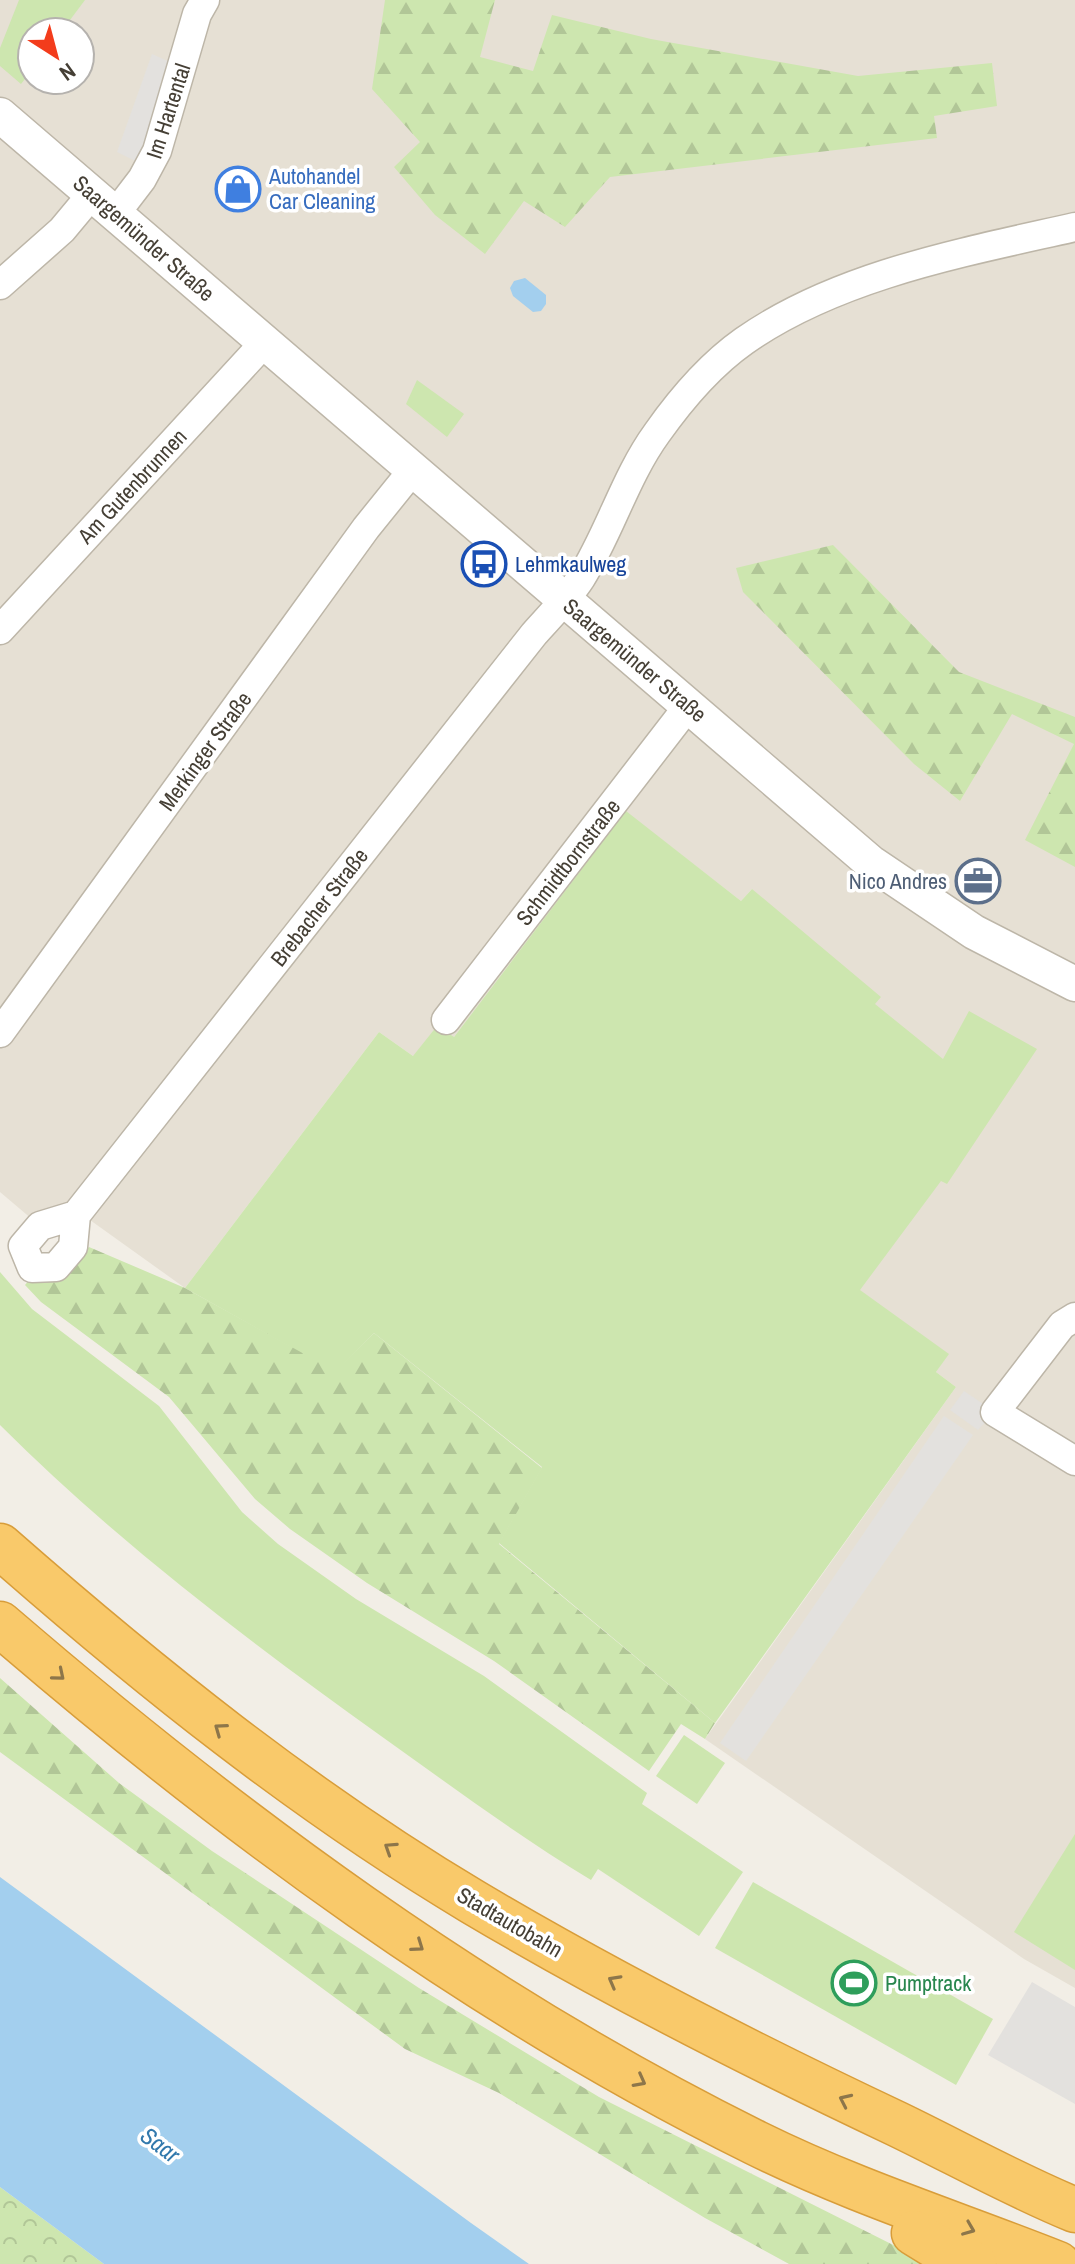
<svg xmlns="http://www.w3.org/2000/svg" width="1075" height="2264" viewBox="0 0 1075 2264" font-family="'Archivo Narrow',sans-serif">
<defs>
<pattern id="forest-firs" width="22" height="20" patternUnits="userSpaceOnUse" patternTransform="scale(2)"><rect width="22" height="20" fill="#cde6af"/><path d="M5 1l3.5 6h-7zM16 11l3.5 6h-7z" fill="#b1c697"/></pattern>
<pattern id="park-crowns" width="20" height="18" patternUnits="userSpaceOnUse" patternTransform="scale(2)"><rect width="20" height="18" fill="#cde6af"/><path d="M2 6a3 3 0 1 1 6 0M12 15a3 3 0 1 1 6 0" fill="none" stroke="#b1c697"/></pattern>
</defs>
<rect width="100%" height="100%" fill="#f2eee6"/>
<path fill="#e6e0d4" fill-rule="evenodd" d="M 0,0 L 1075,0 L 1075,1988 L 1024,1959 L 705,1739 L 956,1387 L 936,1372 L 948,1354 L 860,1291 L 752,889 L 741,901 L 626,812 L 454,1037 L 413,1056 L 379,1032 L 185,1288 L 69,1205 L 46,1231 L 0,1192 ZM 32,32 L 80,32 L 80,80 L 32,80 Z"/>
<g fill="#cde6af">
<path d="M 19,0 L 85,0 L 61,32 L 32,32 L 32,70 L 21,84 L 0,66 L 0,48 Z"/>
<path d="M 417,380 L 464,414 L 447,437 L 406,404 Z"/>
<path d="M 626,811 L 741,901 L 752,889 L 881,997 L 875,1004 L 943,1059 L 969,1011 L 1037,1049 L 947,1184 L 941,1181 L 860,1290 L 949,1354 L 936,1372 L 956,1387 L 715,1723 L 499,1543 L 542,1467 L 374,1333 L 335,1372 L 185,1288 L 379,1032 L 413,1056 L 437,1026 L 454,1037 Z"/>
<path d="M 0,1272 L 32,1309 L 159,1406 L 242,1512 L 278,1544 L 356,1599 L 484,1676 L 647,1793 L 642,1804 L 743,1872 L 699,1936 L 598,1869 L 591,1880 C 518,1836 450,1785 381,1736 C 247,1640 116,1541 0,1425 Z"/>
<path d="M 684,1735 L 725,1763 L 697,1804 L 656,1776 Z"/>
<path d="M 1075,1834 L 1075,1970 L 1014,1932 Z"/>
<path d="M 753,1882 L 993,2019 L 956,2085 L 715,1948 Z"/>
</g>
<g fill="url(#forest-firs)">
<path d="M 385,0 L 495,0 L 480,57 L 533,71 L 552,15 L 651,39 L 858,76 L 992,63 L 997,106 L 934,116 L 937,138 L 610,177 L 565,227 L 524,201 L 485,254 L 435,215 L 394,167 L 420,142 L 372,89 Z"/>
<path d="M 833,545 L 959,672 L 1075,717 L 1075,867 L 1025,840 L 1074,744 L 1012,714 L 960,801 L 914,764 L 743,592 L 736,568 Z"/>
<path d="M 89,1247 L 185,1288 L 335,1371 L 374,1333 L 542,1468 L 499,1544 L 715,1723 L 705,1739 L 681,1724 L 649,1771 L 494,1661 L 367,1583 L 290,1529 L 255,1499 L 169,1397 L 41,1302 L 25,1285 L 30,1279 L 61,1279 Z"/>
<path d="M 0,1678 L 119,1783 L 212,1851 L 419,1988 L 599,2097 L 931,2264 L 789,2264 L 705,2218 L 499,2093 L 405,2049 L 0,1752 Z"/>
</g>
<path fill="url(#park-crowns)" d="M 0,2187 L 104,2264 L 0,2264 Z"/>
<g fill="#e3e1de">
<path d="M 152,54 L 183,68 L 149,168 L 117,152 Z"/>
<path d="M 964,1391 L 995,1412 L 978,1430 L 950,1410 Z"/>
<path d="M 944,1416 L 973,1435 L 746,1761 L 720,1743 Z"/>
<path d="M 1032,1982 L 1075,2007 L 1075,2104 L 988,2055 Z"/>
</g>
<g fill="#a3cfee">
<path d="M 525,278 L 546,295 L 546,304 L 541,311 L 533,312 L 513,296 L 510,288 L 514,281 Z"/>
<path d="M 0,1877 L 471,2223 L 529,2264 L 104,2264 L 0,2187 Z"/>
</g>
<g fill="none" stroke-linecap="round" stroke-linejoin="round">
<g stroke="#bdb6a8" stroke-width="31">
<g id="minor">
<path d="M 116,213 L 142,179 L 157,151 L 197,14 L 205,0"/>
<path d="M 0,285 L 62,230 L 92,194"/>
<path d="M 0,630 L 265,342"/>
<path d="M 446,1020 L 689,705"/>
<path d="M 0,1033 L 366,528 L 412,471"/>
<path d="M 76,1215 L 40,1226 L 23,1246 L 32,1268 L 56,1267 L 73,1247 L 76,1215 L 534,634 C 550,616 568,598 581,578 C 610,532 625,477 657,433 C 681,399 710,365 744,341 C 838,275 965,252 1075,227"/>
<path d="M 1075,1317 L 1062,1325 L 995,1412 L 1075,1461"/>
</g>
</g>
<g stroke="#bdb6a8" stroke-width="37">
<path id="tertiary" d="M 0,115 L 870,862 L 974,932 L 1075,984"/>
</g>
<g stroke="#d89d3a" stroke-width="47">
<g id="motorway">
<path d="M 0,1546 C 148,1676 304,1801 473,1902 C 611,1984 753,2056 897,2124 C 957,2153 1014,2185 1075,2210"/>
<path d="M 0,1624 C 232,1824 481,2007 756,2143 C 853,2191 957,2224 1058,2264"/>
<path d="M 914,2233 L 940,2249 L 974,2264"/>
</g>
</g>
<use href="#minor" stroke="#fff" stroke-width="28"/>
<use href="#tertiary" stroke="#fff" stroke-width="34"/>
<use href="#motorway" stroke="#f9c96a" stroke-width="44"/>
</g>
<defs><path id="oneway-chevron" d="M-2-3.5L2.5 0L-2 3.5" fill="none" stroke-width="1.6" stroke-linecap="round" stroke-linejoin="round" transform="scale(2)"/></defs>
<g stroke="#8d764a">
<use href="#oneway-chevron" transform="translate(59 1675) rotate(40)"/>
<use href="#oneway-chevron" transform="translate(220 1729) rotate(-144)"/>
<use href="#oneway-chevron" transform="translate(390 1848) rotate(-147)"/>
<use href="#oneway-chevron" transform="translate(418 1946) rotate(35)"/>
<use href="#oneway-chevron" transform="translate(614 1981) rotate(-151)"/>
<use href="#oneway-chevron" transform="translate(640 2081) rotate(28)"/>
<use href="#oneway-chevron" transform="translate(845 2100) rotate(-155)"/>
<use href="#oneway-chevron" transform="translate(969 2229) rotate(22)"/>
</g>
<defs>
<g id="shop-ring" transform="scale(2.3)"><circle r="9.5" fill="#fff" stroke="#3f7fe0" stroke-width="1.5"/><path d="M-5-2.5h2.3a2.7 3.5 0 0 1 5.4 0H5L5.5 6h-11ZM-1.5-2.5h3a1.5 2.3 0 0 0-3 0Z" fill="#3f7fe0"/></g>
<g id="bus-ring" transform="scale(2.3)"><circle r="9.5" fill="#fff" stroke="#1a4fb4" stroke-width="1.5"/><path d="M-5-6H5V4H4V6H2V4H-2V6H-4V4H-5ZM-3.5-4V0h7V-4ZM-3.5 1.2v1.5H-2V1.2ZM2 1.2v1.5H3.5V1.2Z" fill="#1a4fb4"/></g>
<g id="office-ring" transform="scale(2.3)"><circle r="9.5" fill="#fff" stroke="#5c6f8a" stroke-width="1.5"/><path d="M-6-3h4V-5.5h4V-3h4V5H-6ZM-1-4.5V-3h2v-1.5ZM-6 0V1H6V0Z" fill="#5c6f8a"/></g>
<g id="stadium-ring" transform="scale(2.3)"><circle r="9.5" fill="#fff" stroke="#2e9e5b" stroke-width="1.5"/><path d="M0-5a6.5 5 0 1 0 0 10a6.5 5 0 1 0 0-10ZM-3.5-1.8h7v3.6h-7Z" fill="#2e9e5b"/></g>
</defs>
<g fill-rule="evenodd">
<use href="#shop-ring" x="238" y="189"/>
<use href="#bus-ring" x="484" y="564"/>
<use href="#office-ring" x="978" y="881"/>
<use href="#stadium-ring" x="854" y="1983"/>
</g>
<g text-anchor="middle" stroke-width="7" stroke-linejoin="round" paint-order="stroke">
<g font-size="22" fill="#453f35" stroke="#fff">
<text transform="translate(168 111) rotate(-72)" y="8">Im Hartental</text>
<text transform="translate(144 238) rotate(41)" y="8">Saargemünder Straße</text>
<text transform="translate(132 486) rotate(-47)" y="8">Am Gutenbrunnen</text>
<text transform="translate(635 660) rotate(40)" y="8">Saargemünder Straße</text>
<text transform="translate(205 751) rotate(-54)" y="8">Merkinger Straße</text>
<text transform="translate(568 862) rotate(-52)" y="8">Schmidtbornstraße</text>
<text transform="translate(319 907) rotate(-52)" y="8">Brebacher Straße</text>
<text transform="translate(510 1922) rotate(30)" y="8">Stadtautobahn</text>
</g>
<g font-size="22" fill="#366cbe" stroke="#fff" text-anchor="start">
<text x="269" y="184">Autohandel<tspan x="269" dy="25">Car Cleaning</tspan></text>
</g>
<g font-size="22" fill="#164399" stroke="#fff" text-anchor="start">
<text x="515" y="572">Lehmkaulweg</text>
</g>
<g font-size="22" fill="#4e5e75" stroke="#fff" text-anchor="end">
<text x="947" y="889">Nico Andres</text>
</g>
<g font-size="22" fill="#27864d" stroke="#fff" text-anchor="start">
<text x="885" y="1991">Pumptrack</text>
</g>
<g font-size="24" font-style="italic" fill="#3279ad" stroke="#fff">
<text transform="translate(160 2145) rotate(37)" y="8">Saar</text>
</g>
</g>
<g transform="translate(56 56) rotate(144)"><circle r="38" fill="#ffffff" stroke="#b5b2ae" stroke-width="2"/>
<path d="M0-6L14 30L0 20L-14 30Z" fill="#f33c1c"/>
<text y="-12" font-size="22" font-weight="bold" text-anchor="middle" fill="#453f35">N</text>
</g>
</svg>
